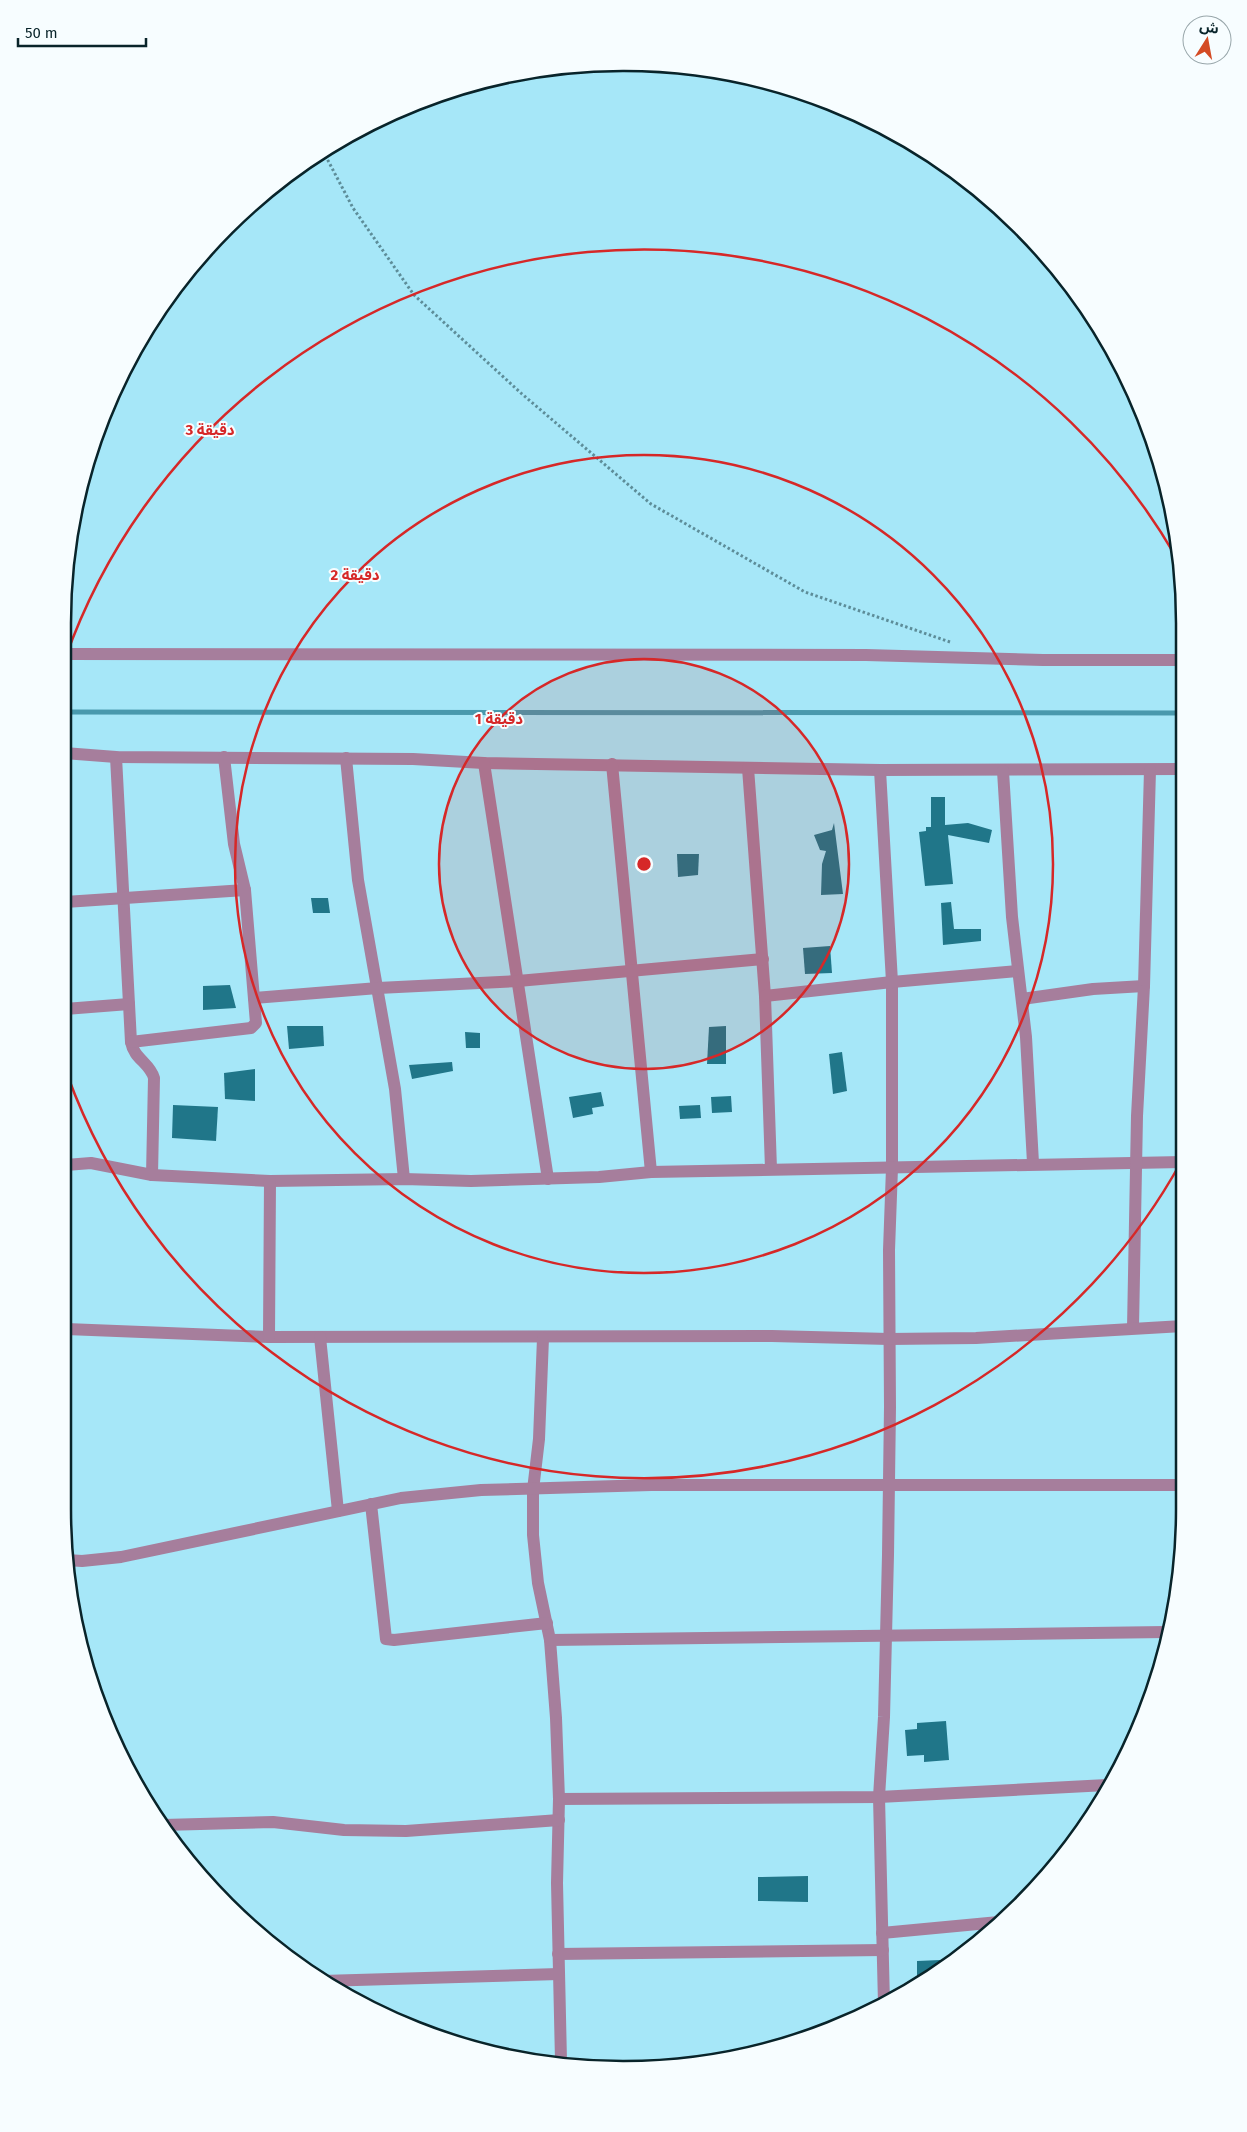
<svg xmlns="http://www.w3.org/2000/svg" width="1247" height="2132" viewBox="0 0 1247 2132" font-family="'Fira Sans','Noto Sans Arabic',sans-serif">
<rect width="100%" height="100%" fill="#a6e7f8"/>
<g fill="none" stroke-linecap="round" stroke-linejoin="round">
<path stroke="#4999ad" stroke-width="5" d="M 64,712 L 1183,713"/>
</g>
<g fill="#207689">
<path d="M 931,797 L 945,797 L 945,825 L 968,823 L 992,830 L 989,843 L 948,835 L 953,884 L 925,886 L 919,832 L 926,831 L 926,827 L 931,827 Z"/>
<path d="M 834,823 L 843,894 L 821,895 L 822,864 L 826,851 L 820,850 L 814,835 L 832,830 Z"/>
<path d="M 677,854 L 699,854 L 698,875 L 678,877 Z"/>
<path d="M 311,898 L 328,898 L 330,913 L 313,913 Z"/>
<path d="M 951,902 L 954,929 L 981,929 L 981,941 L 943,945 L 941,903 Z"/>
<path d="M 830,946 L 832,973 L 805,974 L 803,948 Z"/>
<path d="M 230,985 L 236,1008 L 203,1010 L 203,986 Z"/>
<path d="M 287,1026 L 323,1026 L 324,1046 L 289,1049 Z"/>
<path d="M 726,1026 L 726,1064 L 707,1064 L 709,1027 Z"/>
<path d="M 465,1032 L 480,1033 L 480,1048 L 466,1048 Z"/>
<path d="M 842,1052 L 847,1091 L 833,1094 L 829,1054 Z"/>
<path d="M 452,1062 L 453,1071 L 412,1079 L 409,1065 Z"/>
<path d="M 255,1069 L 255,1101 L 225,1099 L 224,1073 Z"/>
<path d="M 601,1092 L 604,1106 L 592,1108 L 593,1114 L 573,1118 L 569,1097 Z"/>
<path d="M 731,1096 L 732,1112 L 712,1113 L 711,1097 Z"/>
<path d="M 173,1105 L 218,1107 L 216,1141 L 172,1138 Z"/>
<path d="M 700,1105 L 701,1118 L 680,1119 L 679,1106 Z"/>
<path d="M 946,1721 L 949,1760 L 924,1762 L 924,1755 L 907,1756 L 905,1730 L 917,1729 L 917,1723 Z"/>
<path d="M 808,1876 L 808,1902 L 758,1901 L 758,1877 Z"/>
<path d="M 940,1960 L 940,1970 L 917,1986 L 917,1961 Z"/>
</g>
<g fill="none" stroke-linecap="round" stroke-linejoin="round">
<path stroke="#5d8d99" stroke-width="3" stroke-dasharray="2.5 2.5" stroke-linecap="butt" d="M 323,151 L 353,208 L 414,295 L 522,394 L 651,504 L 805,592 L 950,642"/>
<g stroke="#a67e9c" stroke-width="12">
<path d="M 64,654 L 866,655 L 1043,660 L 1183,660"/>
<path d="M 64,753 L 116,757 L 413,759 L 484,763 L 880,770 L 1183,769"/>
<path d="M 116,757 L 131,1042 C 134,1059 150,1063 154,1078 L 152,1175"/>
<path d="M 346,758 L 358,880 L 395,1089 L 404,1179"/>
<path d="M 484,763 L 548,1179"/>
<path d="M 612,764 L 651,1172"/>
<path d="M 748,768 L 765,996 L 771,1169"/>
<path d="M 880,770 L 892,982 L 892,1168 L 889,1250 L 890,1407 L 888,1555 L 884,1717 L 879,1797 L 884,2004"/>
<path d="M 1003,771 L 1012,917 L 1026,1037 L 1033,1163"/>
<path d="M 65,902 L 245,890"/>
<path d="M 765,996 L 892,982 L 1018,971"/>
<path d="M 254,998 L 378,988 L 518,981 L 763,959"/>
<path d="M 1022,999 L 1093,989 L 1144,986"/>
<path d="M 65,1009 L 129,1004"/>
<path d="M 131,1042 L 251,1028 L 256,1023 L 245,890 L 234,844 L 224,757"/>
<path d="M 66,1165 L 91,1163 L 152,1175 L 270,1181 L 404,1179 L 471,1181 L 599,1177 L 651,1172 L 1183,1162"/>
<path d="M 1133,1328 L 1137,1116 L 1144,986 L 1150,770"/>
<path d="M 66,1329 L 269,1337 L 772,1336 L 889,1339 L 976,1338 L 1183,1326"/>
<path d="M 269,1337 L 270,1181"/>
<path d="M 320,1337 L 338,1511"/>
<path d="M 543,1338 L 539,1439 L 533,1490 L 533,1535 L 538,1583 L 550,1640 L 556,1718 L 559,1799 L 557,1883 L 561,2061"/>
<path d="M 371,1504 L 386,1639 L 394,1640 L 547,1623"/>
<path d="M 67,1560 L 82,1561 L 121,1557 L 401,1498 L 481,1490 L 651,1485 L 1183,1485"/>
<path d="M 550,1640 L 1166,1632"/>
<path d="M 559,1799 L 879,1797 L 1107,1785"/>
<path d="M 163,1825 L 273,1822 L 344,1830 L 406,1831 L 559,1820"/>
<path d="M 882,1933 L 999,1922"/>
<path d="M 558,1954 L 883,1950"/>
<path d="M 322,1981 L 559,1974"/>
</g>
</g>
<circle cx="644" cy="864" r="205" fill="#d62828" fill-opacity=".12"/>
<g fill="none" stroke="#d62828" stroke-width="2.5">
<circle cx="644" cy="864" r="205"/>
<circle cx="644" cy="864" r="409"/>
<path d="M1181 1162A614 614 0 0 1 67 1074M65 659A614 614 0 0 1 1176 557"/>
</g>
<path d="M0 0H1247V2132H0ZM623 71H624A552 552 0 0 1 1176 623V1509A552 552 0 0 1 624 2061H623A552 552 0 0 1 71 1509V623A552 552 0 0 1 623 71Z" fill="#f7fdff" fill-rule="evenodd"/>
<path fill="none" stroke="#09242a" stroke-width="2.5" d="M623 71H624A552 552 0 0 1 1176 623V1509A552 552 0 0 1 624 2061H623A552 552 0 0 1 71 1509V623A552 552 0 0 1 623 71Z"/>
<circle cx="644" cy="864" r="8" fill="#d62828" stroke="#f7fdff" stroke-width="2.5"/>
<g font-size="15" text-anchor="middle" font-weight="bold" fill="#d62828" stroke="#f7fdff" stroke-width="4" stroke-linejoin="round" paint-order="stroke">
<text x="210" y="435">3 دقيقة</text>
<text x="355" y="580">2 دقيقة</text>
<text x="499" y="724">1 دقيقة</text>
</g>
<g transform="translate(1207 40) rotate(11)"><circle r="24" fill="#f7fdff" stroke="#98a6aa"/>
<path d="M0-4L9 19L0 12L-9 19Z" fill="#d44b24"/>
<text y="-8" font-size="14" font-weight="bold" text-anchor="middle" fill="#09242a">ش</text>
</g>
<path d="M18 38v8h128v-8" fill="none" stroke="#09242a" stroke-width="2.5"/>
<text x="25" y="38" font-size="15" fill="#09242a" stroke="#f7fdff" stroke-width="4" paint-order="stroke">50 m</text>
</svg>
